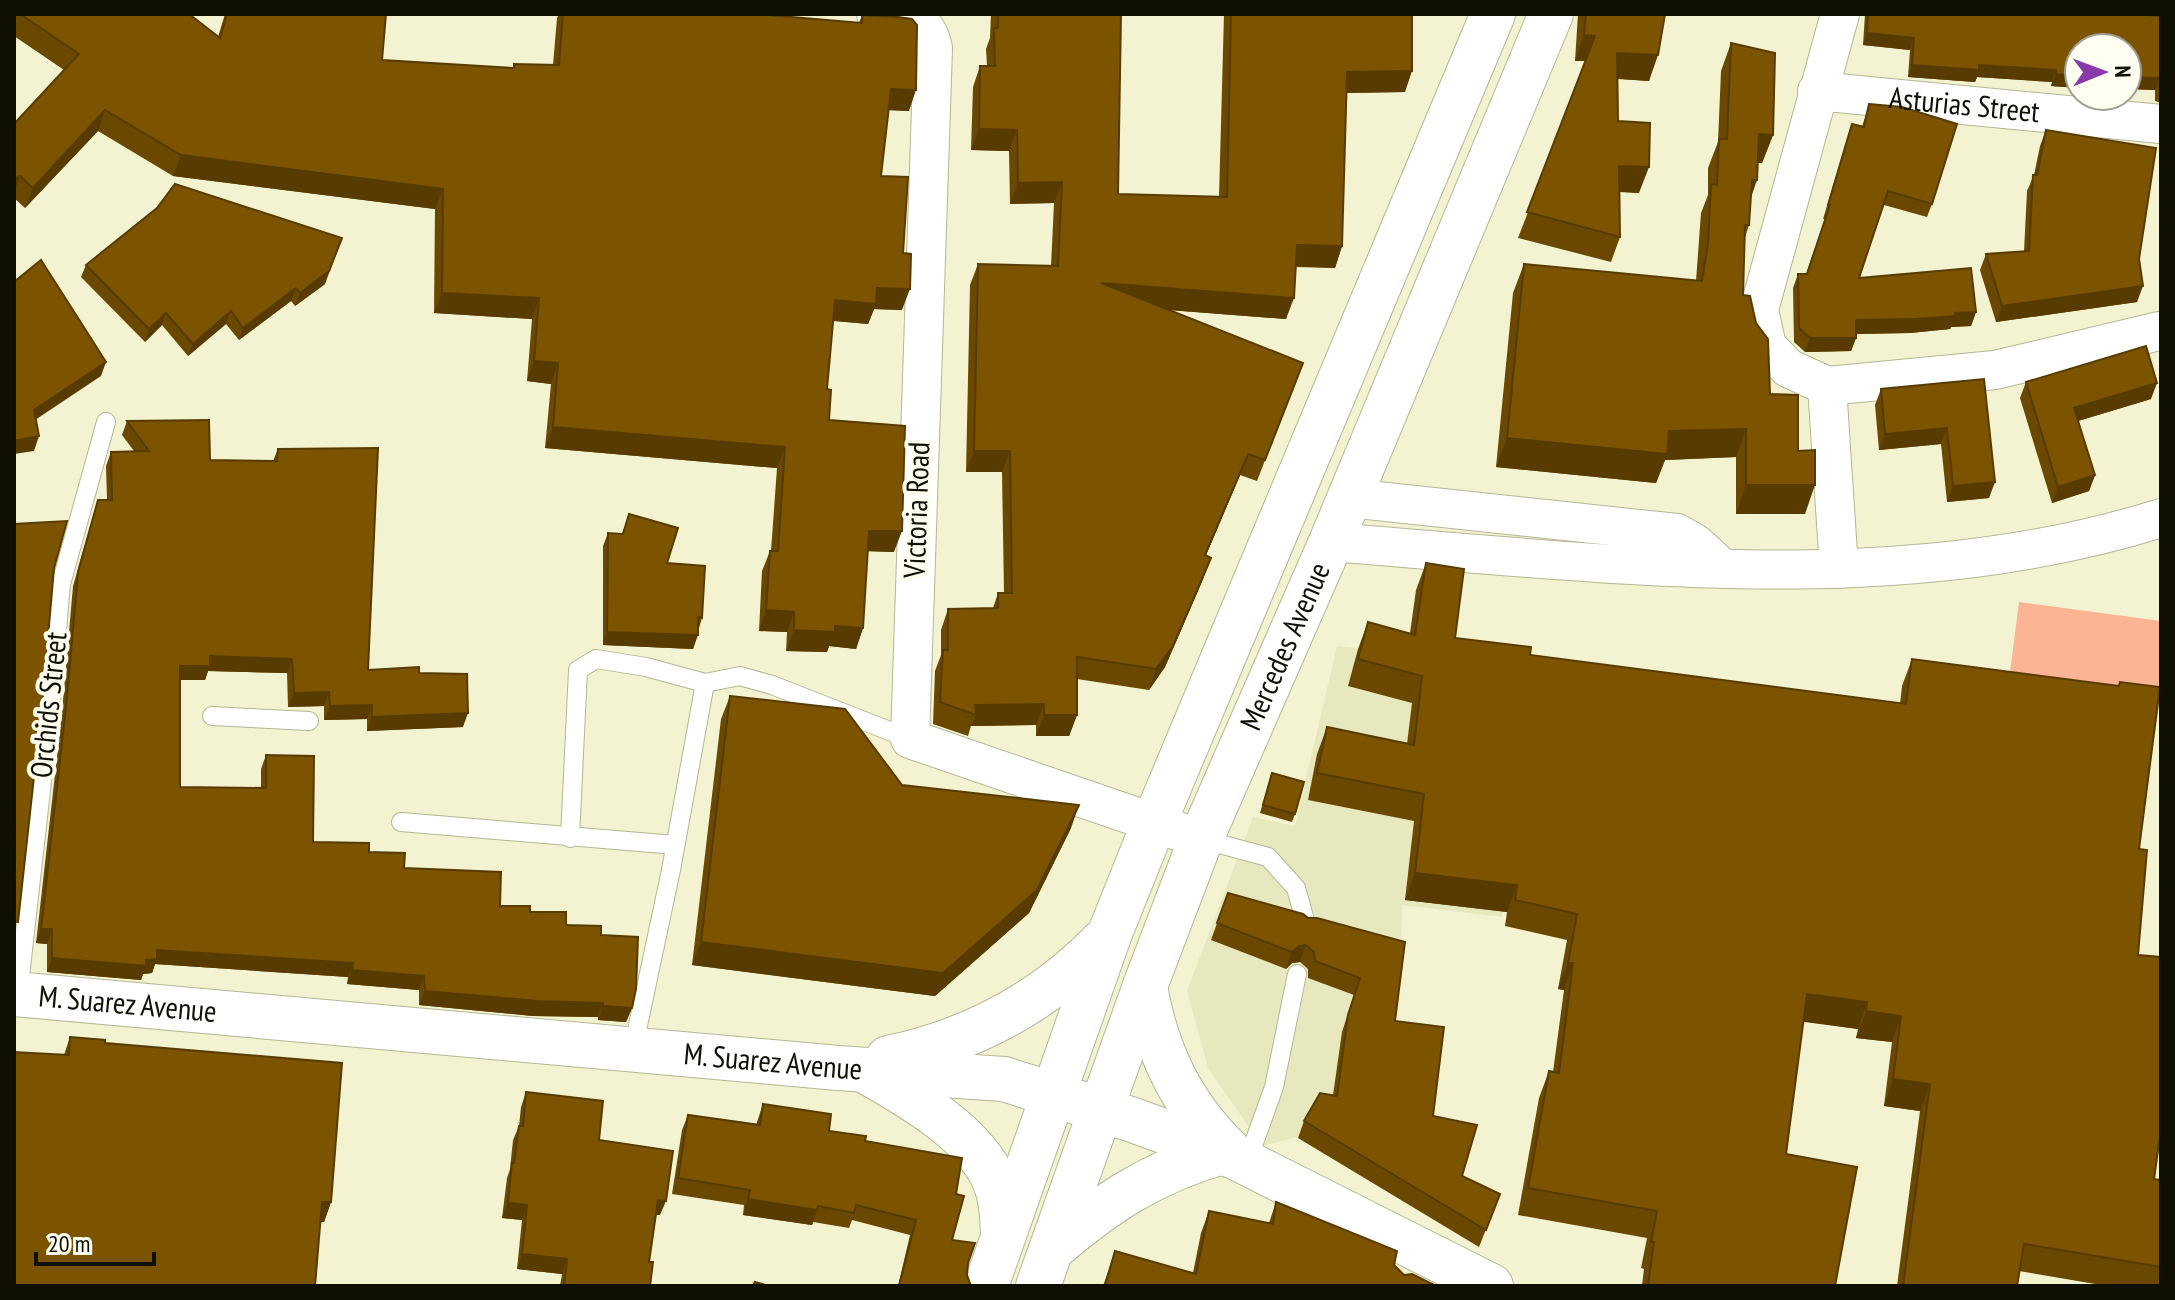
<svg xmlns="http://www.w3.org/2000/svg" width="2175" height="1300" viewBox="0 0 2175 1300" font-family="'PT Sans Narrow',sans-serif">
<rect width="100%" height="100%" fill="#f3f3d1"/>
<path fill="#e8e8be" d="M 1337,646 L 1528,669 L 1502,917 L 1402,905 L 1401,962 L 1379,1116 L 1262,1146 L 1208,1068 L 1187,991 L 1253,817 L 1295,826 Z"/>
<path fill="#fcb594" d="M 2019,602 L 2161,621 L 2161,674 L 2157,707 L 2008,688 Z"/>
<g fill="none" stroke-linecap="round" stroke-linejoin="round">
<g stroke="#b6b695" stroke-width="20">
<g id="lane">
<path d="M 212,716 L 309,721"/>
<path d="M 401,822 L 675,845"/>
<path d="M 570,838 L 578,670 L 596,659 L 646,667 L 705,683"/>
<path d="M 1201,839 L 1268,857 L 1296,888 L 1306,924"/>
<path d="M 18,994 L 50,711 L 61,584 L 106,422"/>
<path d="M 633,1049 L 671,870 L 705,683 L 740,676 L 772,685 L 910,739"/>
<path d="M 1247,1162 L 1274,1087 L 1297,974"/>
</g>
</g>
<g stroke="#b6b695" stroke-width="40">
<g id="street">
<path d="M 876,14 C 906,17 926,14 933,48 L 910,739 L 1201,839"/>
<path d="M 1840,14 L 1759,310 L 1767,346 L 1788,368 L 1827,386 L 1995,370 L 2159,331"/>
<path id="s1" d="M 1817,91 L 2161,124"/>
<path d="M 1827,386 L 1839,569"/>
<path d="M 1349,498 L 1677,533 L 1696,544 L 1721,567"/>
<path d="M 1331,542 C 1603,563 1896,602 2161,518"/>
</g>
</g>
<g stroke="#b6b695" stroke-width="46">
<g id="secondary">
<path d="M 1145,986 C 1156,1052 1182,1105 1230,1152"/>
<path id="s2" d="M 14,994 L 838,1068 L 1004,1079 L 1130,1119 L 1235,1157 L 1491,1286"/>
<path d="M 888,1058 C 972,1041 1044,1002 1104,940"/>
<path d="M 869,1073 C 911,1097 975,1134 994,1180 C 1002,1198 1002,1217 1003,1235"/>
<path d="M 1051,1250 C 1105,1203 1153,1172 1222,1152"/>
<path d="M 986,1286 L 1110,933 L 1154,823 L 1493,14"/>
<path id="s3" d="M 1038,1286 L 1145,986 L 1201,839 L 1331,542 L 1551,14"/>
</g>
</g>
<use href="#lane" stroke="#fff" stroke-width="18"/>
<use href="#street" stroke="#fff" stroke-width="38"/>
<use href="#secondary" stroke="#fff" stroke-width="44"/>
</g>
<g fill="#6b4800">
<path d="M 14,14 L 189,14 L 218,37 L 225,14 L 386,14 L 382,60 L 513,68 L 514,64 L 553,65 L 557,18 L 559,14 L 756,14 L 859,23 L 862,15 L 909,111 L 889,110 L 881,176 L 903,253 L 902,310 L 874,309 L 868,324 L 833,321 L 827,389 L 829,420 L 894,552 L 867,551 L 863,628 L 856,649 L 829,646 L 827,652 L 786,651 L 787,632 L 759,631 L 762,571 L 770,551 L 771,551 L 777,468 L 545,448 L 551,384 L 527,381 L 532,319 L 434,313 L 435,209 L 173,176 L 98,131 L 25,208 L 14,198 L 14,124 L 64,70 L 14,36 Z"/>
<path d="M 991,14 L 998,14 L 1118,194 L 1219,197 L 1224,14 L 1412,14 L 1405,92 L 1346,93 L 1342,246 L 1335,268 L 1296,267 L 1286,319 L 1168,310 L 1303,363 L 1257,481 L 1240,475 L 1206,555 L 1203,579 L 1165,667 L 1149,690 L 1077,679 L 1077,715 L 1069,736 L 1036,736 L 1036,725 L 971,726 L 968,736 L 933,724 L 935,671 L 941,655 L 941,630 L 948,609 L 993,608 L 998,593 L 1004,593 L 1002,472 L 966,472 L 970,285 L 978,264 L 1051,266 L 1054,203 L 1010,204 L 1009,151 L 971,150 L 973,87 L 980,66 L 987,66 L 986,49 L 990,38 Z"/>
<path d="M 1578,14 L 1665,14 L 1649,81 L 1618,79 L 1618,121 L 1639,193 L 1619,192 L 1620,237 L 1611,262 L 1518,238 L 1586,61 L 1575,61 Z"/>
<path d="M 1865,14 L 2128,14 L 2161,16 L 2161,103 L 2155,101 L 2155,90 L 2127,89 L 2127,48 L 2079,48 L 2079,88 L 2051,86 L 2052,82 L 1977,77 L 1975,82 L 1908,77 L 1910,50 L 1863,45 Z"/>
<path d="M 1731,43 L 1773,135 L 1762,163 L 1758,163 L 1751,197 L 1749,225 L 1745,237 L 1743,295 L 1770,394 L 1798,451 L 1805,514 L 1736,514 L 1736,457 L 1665,460 L 1656,483 L 1496,467 L 1513,293 L 1524,264 L 1696,281 L 1701,213 L 1708,195 L 1708,168 L 1718,142 L 1721,71 Z"/>
<path d="M 1869,104 L 1932,204 L 1927,217 L 1884,205 L 1859,278 L 1976,312 L 1971,326 L 1951,327 L 1950,329 L 1910,333 L 1856,334 L 1856,338 L 1851,351 L 1805,352 L 1794,342 L 1793,288 L 1798,274 L 1806,274 L 1825,219 L 1823,219 L 1852,124 L 1862,127 Z"/>
<path d="M 2046,130 L 2139,259 L 2137,302 L 1996,322 L 1980,270 L 1986,254 L 2024,251 L 2027,191 L 2034,175 L 2040,146 Z"/>
<path d="M 86,265 L 325,284 L 295,306 L 291,301 L 239,340 L 226,324 L 188,356 L 162,325 L 145,342 L 81,277 Z"/>
<path d="M 1984,379 L 1989,498 L 1947,502 L 1941,444 L 1879,450 L 1875,405 L 1881,389 Z"/>
<path d="M 2026,382 L 2151,399 L 2078,421 L 2095,475 L 2089,491 L 2052,503 L 2020,398 Z"/>
<path d="M 127,421 L 210,460 L 273,461 L 278,449 L 368,670 L 419,673 L 463,727 L 367,731 L 367,719 L 324,720 L 324,706 L 288,707 L 287,673 L 208,671 L 205,680 L 180,680 L 180,787 L 261,788 L 261,769 L 266,755 L 313,842 L 369,852 L 404,868 L 500,906 L 530,912 L 601,935 L 632,1008 L 626,1022 L 598,1020 L 598,1017 L 533,1016 L 419,1005 L 419,990 L 347,984 L 348,977 L 155,964 L 152,973 L 143,974 L 141,980 L 47,972 L 47,944 L 36,943 L 62,712 L 73,586 L 98,500 L 107,500 L 106,466 L 111,452 L 134,451 L 122,435 Z"/>
<path d="M 629,514 L 667,563 L 702,618 L 693,649 L 603,645 L 603,546 L 608,533 L 622,534 Z"/>
<path d="M 1426,563 L 1455,638 L 1530,655 L 1900,704 L 1902,686 L 1912,659 L 2119,686 L 2120,682 L 2139,849 L 2138,955 L 2154,1179 L 2161,1180 L 2161,1286 L 2107,1286 L 2019,1271 L 2017,1286 L 1897,1286 L 1920,1111 L 1884,1106 L 1892,1042 L 1856,1038 L 1858,1029 L 1803,1021 L 1786,1154 L 1835,1286 L 1642,1286 L 1644,1269 L 1641,1268 L 1647,1238 L 1518,1215 L 1539,1098 L 1549,1071 L 1553,1072 L 1564,990 L 1558,989 L 1567,940 L 1505,926 L 1507,912 L 1405,900 L 1414,821 L 1308,800 L 1317,754 L 1327,727 L 1407,744 L 1412,703 L 1348,686 L 1358,649 L 1368,622 L 1410,633 L 1416,590 Z"/>
<path d="M 730,696 L 902,785 L 1071,828 L 1029,913 L 935,996 L 692,965 L 721,719 Z"/>
<path d="M 1272,773 L 1295,814 L 1292,822 L 1260,813 Z"/>
<path d="M 1228,893 L 1308,918 L 1317,918 L 1395,1021 L 1433,1116 L 1462,1176 L 1500,1194 L 1479,1247 L 1298,1138 L 1304,1121 L 1333,1095 L 1342,1032 L 1354,995 L 1308,978 L 1308,969 L 1300,962 L 1292,963 L 1286,969 L 1211,940 Z"/>
<path d="M 70,1037 L 105,1043 L 331,1202 L 324,1222 L 320,1222 L 64,1055 Z"/>
<path d="M 526,1092 L 599,1140 L 660,1215 L 656,1215 L 649,1262 L 650,1286 L 560,1286 L 562,1274 L 517,1269 L 522,1220 L 502,1218 L 507,1178 L 510,1169 L 513,1140 L 519,1126 L 521,1107 Z"/>
<path d="M 763,1104 L 829,1131 L 865,1141 L 956,1194 L 952,1240 L 968,1263 L 967,1275 L 971,1286 L 898,1286 L 910,1235 L 852,1220 L 849,1228 L 813,1222 L 812,1225 L 743,1215 L 744,1205 L 672,1194 L 682,1130 L 688,1115 L 756,1125 Z"/>
<path d="M 1276,1202 L 1394,1265 L 1404,1275 L 1436,1286 L 1103,1286 L 1115,1251 L 1193,1273 L 1201,1233 L 1209,1211 L 1269,1223 Z"/>
</g>
<g fill="#573b00">
<path d="M 1867,33 L 1914,38 L 1910,50 L 1863,45 Z"/>
<path d="M 1584,35 L 1595,36 L 1586,61 L 1575,61 Z"/>
<path d="M 1617,53 L 1658,55 L 1649,81 L 1608,78 Z"/>
<path d="M 1912,65 L 1979,65 L 2056,70 L 2052,82 L 1977,77 L 1975,82 L 1908,77 Z"/>
<path d="M 1412,71 L 1405,92 L 1339,93 L 1347,72 Z"/>
<path d="M 2056,74 L 2079,76 L 2079,88 L 2051,86 Z"/>
<path d="M 2127,77 L 2160,78 L 2155,90 L 2127,89 Z"/>
<path d="M 891,89 L 916,90 L 909,111 L 884,110 Z"/>
<path d="M 105,110 L 98,131 L 25,208 L 33,188 Z"/>
<path d="M 979,129 L 1017,130 L 1009,151 L 971,150 Z"/>
<path d="M 1759,134 L 1773,135 L 1762,163 L 1748,163 Z"/>
<path d="M 181,155 L 443,189 L 435,209 L 173,176 Z"/>
<path d="M 1619,166 L 1649,167 L 1639,193 L 1610,191 Z"/>
<path d="M 20,176 L 14,192 L 14,179 Z"/>
<path d="M 1752,180 L 1757,180 L 1747,209 Z"/>
<path d="M 1062,182 L 1054,203 L 1010,204 L 1018,183 Z"/>
<path d="M 342,238 L 325,284 L 295,306 L 300,293 Z"/>
<path d="M 1297,245 L 1342,246 L 1335,268 L 1290,266 Z"/>
<path d="M 1101,283 L 1294,298 L 1286,319 L 1093,304 Z"/>
<path d="M 2143,286 L 2137,302 L 1996,322 L 2002,306 Z"/>
<path d="M 296,288 L 291,301 L 239,340 L 243,328 Z"/>
<path d="M 877,288 L 910,289 L 902,310 L 874,309 L 868,324 L 827,320 L 835,300 Z"/>
<path d="M 442,293 L 539,298 L 532,319 L 434,313 Z"/>
<path d="M 231,311 L 226,324 L 188,356 L 193,344 Z"/>
<path d="M 1976,312 L 1971,326 L 1951,327 L 1950,329 L 1910,333 L 1851,334 L 1856,320 Z"/>
<path d="M 166,313 L 162,325 L 145,342 L 149,329 Z"/>
<path d="M 1810,338 L 1856,338 L 1851,351 L 1805,352 Z"/>
<path d="M 534,361 L 558,363 L 551,384 L 527,381 Z"/>
<path d="M 106,362 L 101,376 L 29,424 L 34,410 Z"/>
<path d="M 2157,383 L 2151,399 L 2068,424 L 2074,408 Z"/>
<path d="M 553,427 L 785,447 L 777,468 L 545,448 Z"/>
<path d="M 1947,428 L 1941,444 L 1879,450 L 1885,434 Z"/>
<path d="M 1746,429 L 1736,457 L 1665,460 L 1656,483 L 1496,467 L 1507,438 Z"/>
<path d="M 39,436 L 34,451 L 14,454 L 14,441 Z"/>
<path d="M 974,451 L 1010,451 L 1002,472 L 966,472 Z"/>
<path d="M 1248,454 L 1240,475 L 1197,576 L 1205,555 Z"/>
<path d="M 2095,475 L 2089,491 L 2052,503 L 2058,487 Z"/>
<path d="M 1995,482 L 1989,498 L 1947,502 L 1953,486 Z"/>
<path d="M 1746,485 L 1815,485 L 1805,514 L 1736,514 Z"/>
<path d="M 869,531 L 902,531 L 894,552 L 861,551 Z"/>
<path d="M 1211,558 L 1203,579 L 1165,667 L 1149,690 L 1156,669 Z"/>
<path d="M 766,610 L 794,612 L 787,632 L 759,631 Z"/>
<path d="M 835,626 L 863,628 L 856,649 L 829,646 L 827,652 L 786,651 L 794,630 Z"/>
<path d="M 607,632 L 698,635 L 693,649 L 603,645 Z"/>
<path d="M 210,656 L 292,659 L 287,673 L 208,671 L 205,680 L 175,680 L 180,666 Z"/>
<path d="M 329,692 L 324,706 L 288,707 L 294,693 Z"/>
<path d="M 1044,704 L 1036,725 L 971,726 L 976,715 L 975,705 Z"/>
<path d="M 372,705 L 367,719 L 324,720 L 330,706 Z"/>
<path d="M 468,713 L 463,727 L 367,731 L 372,717 Z"/>
<path d="M 1044,715 L 1077,715 L 1069,736 L 1036,736 Z"/>
<path d="M 1079,805 L 1071,828 L 1029,913 L 935,996 L 692,965 L 701,942 Z"/>
<path d="M 1415,873 L 1517,885 L 1507,912 L 1405,900 Z"/>
<path d="M 41,929 L 52,929 L 47,944 L 36,943 Z"/>
<path d="M 1306,945 L 1300,962 L 1292,963 L 1286,969 L 1292,952 L 1299,946 Z"/>
<path d="M 157,950 L 353,963 L 348,977 L 155,964 L 152,973 L 143,974 L 141,980 L 47,972 L 52,958 L 146,960 Z"/>
<path d="M 1568,963 L 1573,963 L 1564,990 L 1558,989 Z"/>
<path d="M 352,970 L 424,976 L 419,990 L 347,984 Z"/>
<path d="M 425,991 L 603,1003 L 598,1017 L 533,1016 L 419,1005 Z"/>
<path d="M 1807,994 L 1867,1002 L 1858,1029 L 1797,1021 Z"/>
<path d="M 603,1006 L 632,1008 L 626,1022 L 598,1020 Z"/>
<path d="M 1866,1011 L 1901,1016 L 1892,1042 L 1856,1038 Z"/>
<path d="M 1893,1079 L 1930,1084 L 1920,1111 L 1884,1106 Z"/>
<path d="M 748,1199 L 817,1210 L 812,1225 L 743,1215 Z"/>
<path d="M 658,1200 L 666,1201 L 660,1215 L 653,1214 Z"/>
<path d="M 322,1202 L 331,1202 L 324,1222 L 315,1222 Z"/>
<path d="M 508,1203 L 527,1205 L 522,1220 L 502,1218 Z"/>
<path d="M 522,1254 L 567,1259 L 562,1274 L 517,1269 Z"/>
</g>
<g fill="#7c5400" stroke="#573b00" stroke-width="2">
<path d="M 20,14 L 189,14 L 220,38 L 227,14 L 386,14 L 382,60 L 514,68 L 514,64 L 559,65 L 563,14 L 756,14 L 862,23 L 862,15 L 898,17 L 912,19 L 917,25 L 916,90 L 891,89 L 881,176 L 908,177 L 903,253 L 911,254 L 910,289 L 877,288 L 876,304 L 835,300 L 827,389 L 831,390 L 829,420 L 905,426 L 902,531 L 869,531 L 863,628 L 835,626 L 835,632 L 794,630 L 794,612 L 766,610 L 770,551 L 778,551 L 785,447 L 553,427 L 558,363 L 534,361 L 539,298 L 442,293 L 443,189 L 181,155 L 105,110 L 33,188 L 20,176 L 14,179 L 14,124 L 79,54 Z"/>
<path d="M 998,14 L 1121,14 L 1118,194 L 1227,197 L 1231,14 L 1412,14 L 1412,71 L 1347,72 L 1342,246 L 1297,245 L 1294,298 L 1101,283 L 1303,363 L 1265,460 L 1248,454 L 1205,555 L 1211,558 L 1173,646 L 1156,669 L 1077,657 L 1077,715 L 1044,715 L 1044,704 L 975,705 L 976,715 L 940,702 L 943,650 L 948,650 L 948,609 L 998,608 L 998,593 L 1012,593 L 1010,451 L 974,451 L 978,264 L 1058,266 L 1062,182 L 1018,183 L 1017,130 L 979,129 L 980,66 L 995,66 L 994,28 L 998,28 Z"/>
<path d="M 1586,14 L 1665,14 L 1658,55 L 1617,53 L 1618,121 L 1650,123 L 1649,167 L 1619,166 L 1620,237 L 1527,212 L 1595,36 L 1584,35 Z"/>
<path d="M 1868,14 L 2128,14 L 2161,16 L 2161,90 L 2159,89 L 2160,78 L 2127,77 L 2127,48 L 2079,48 L 2079,76 L 2056,74 L 2056,70 L 1979,65 L 1979,70 L 1912,65 L 1914,38 L 1867,33 Z"/>
<path d="M 1731,43 L 1775,53 L 1773,135 L 1759,134 L 1757,180 L 1752,180 L 1749,225 L 1745,225 L 1743,295 L 1750,296 L 1756,323 L 1768,339 L 1770,394 L 1798,395 L 1798,451 L 1815,450 L 1815,485 L 1746,485 L 1746,429 L 1669,431 L 1667,454 L 1507,438 L 1524,264 L 1702,281 L 1708,244 L 1711,184 L 1717,185 L 1719,139 L 1727,139 Z"/>
<path d="M 1869,104 L 1902,107 L 1957,124 L 1932,204 L 1888,191 L 1859,278 L 1971,268 L 1976,312 L 1955,313 L 1955,316 L 1915,319 L 1856,320 L 1856,338 L 1810,338 L 1799,328 L 1798,274 L 1807,274 L 1830,205 L 1828,205 L 1852,124 L 1864,127 Z"/>
<path d="M 2046,130 L 2156,148 L 2139,259 L 2143,286 L 2002,306 L 1986,254 L 2029,251 L 2033,175 L 2037,175 Z"/>
<path d="M 175,184 L 342,238 L 329,271 L 300,293 L 296,288 L 243,328 L 231,311 L 193,344 L 166,313 L 149,329 L 86,265 L 157,208 Z"/>
<path d="M 41,260 L 106,362 L 34,410 L 39,436 L 14,441 L 14,282 Z"/>
<path d="M 2146,346 L 2157,383 L 2074,408 L 2095,475 L 2058,487 L 2026,382 Z"/>
<path d="M 1984,379 L 1995,482 L 1953,486 L 1947,428 L 1885,434 L 1881,389 Z"/>
<path d="M 209,420 L 210,460 L 277,461 L 278,449 L 378,448 L 368,670 L 419,667 L 419,673 L 467,674 L 468,713 L 372,717 L 372,705 L 330,706 L 329,692 L 294,693 L 292,659 L 210,656 L 210,666 L 180,666 L 180,787 L 266,788 L 266,755 L 314,756 L 313,842 L 369,843 L 369,852 L 405,853 L 404,868 L 501,872 L 500,906 L 530,906 L 530,912 L 566,912 L 566,925 L 601,926 L 601,935 L 638,937 L 636,989 L 632,1008 L 603,1006 L 603,1003 L 538,1001 L 425,991 L 424,976 L 352,970 L 353,963 L 157,950 L 157,959 L 146,960 L 146,966 L 52,958 L 52,929 L 41,929 L 67,698 L 78,572 L 98,500 L 112,500 L 111,452 L 149,451 L 127,421 Z"/>
<path d="M 629,514 L 678,528 L 667,563 L 705,566 L 702,618 L 698,617 L 698,635 L 607,632 L 608,533 L 623,534 Z"/>
<path d="M 67,521 L 54,568 L 43,695 L 18,922 L 14,921 L 14,524 Z"/>
<path d="M 1426,563 L 1464,569 L 1455,638 L 1531,647 L 1530,655 L 1906,704 L 1912,659 L 2119,686 L 2120,682 L 2160,687 L 2139,849 L 2147,850 L 2138,955 L 2161,957 L 2161,1129 L 2154,1179 L 2161,1180 L 2161,1267 L 2024,1244 L 2017,1286 L 1903,1286 L 1930,1084 L 1893,1079 L 1901,1016 L 1866,1011 L 1867,1002 L 1807,994 L 1786,1154 L 1857,1167 L 1835,1286 L 1648,1286 L 1654,1242 L 1651,1242 L 1657,1211 L 1528,1188 L 1549,1071 L 1559,1073 L 1573,963 L 1568,963 L 1577,914 L 1515,900 L 1517,885 L 1415,873 L 1424,794 L 1317,773 L 1327,727 L 1414,745 L 1422,676 L 1358,659 L 1368,622 L 1415,635 Z"/>
<path d="M 730,696 L 845,709 L 902,785 L 1079,805 L 1037,890 L 943,973 L 701,942 Z"/>
<path d="M 1272,773 L 1304,782 L 1295,814 L 1263,805 Z"/>
<path d="M 1228,893 L 1303,914 L 1308,918 L 1317,918 L 1405,942 L 1395,1021 L 1444,1027 L 1433,1116 L 1477,1125 L 1462,1176 L 1500,1194 L 1486,1230 L 1304,1121 L 1320,1093 L 1337,1096 L 1348,1015 L 1360,978 L 1315,961 L 1314,952 L 1306,945 L 1299,946 L 1292,952 L 1217,923 Z"/>
<path d="M 70,1037 L 105,1040 L 105,1043 L 342,1063 L 331,1202 L 322,1202 L 315,1286 L 14,1286 L 14,1052 L 69,1055 Z"/>
<path d="M 526,1092 L 603,1101 L 599,1140 L 673,1151 L 666,1201 L 658,1200 L 649,1262 L 653,1262 L 650,1286 L 564,1286 L 567,1259 L 522,1254 L 527,1205 L 508,1203 L 512,1163 L 514,1163 L 519,1126 L 523,1126 Z"/>
<path d="M 763,1104 L 831,1114 L 829,1131 L 866,1136 L 865,1141 L 962,1158 L 956,1194 L 964,1196 L 952,1240 L 975,1243 L 968,1263 L 967,1275 L 971,1286 L 899,1286 L 916,1220 L 856,1205 L 854,1213 L 818,1206 L 817,1210 L 748,1199 L 750,1190 L 678,1178 L 688,1115 L 760,1125 Z"/>
<path d="M 1276,1202 L 1397,1251 L 1394,1265 L 1404,1275 L 1412,1274 L 1436,1286 L 1105,1286 L 1115,1251 L 1196,1274 L 1209,1211 L 1273,1224 Z"/>
<path d="M 755,1282 L 769,1286 L 753,1286 Z"/>
</g>
<g text-anchor="middle" stroke-width="8" stroke-linejoin="round" paint-order="stroke">
<g font-size="30" fill="#0f0f04" stroke="#fffff1">
<text dy="10" stroke="none"><textPath href="#s1" startOffset="148">Asturias Street</textPath></text>
<text transform="translate(917 510) rotate(-88)" y="10">Victoria Road</text>
<text dy="10" stroke="none"><textPath href="#s3" startOffset="686">Mercedes Avenue</textPath></text>
<text transform="translate(49 705) rotate(-84)" y="10">Orchids Street</text>
<text dy="10" stroke="none"><textPath href="#s2" startOffset="114">M. Suarez Avenue</textPath></text>
<text dy="10" stroke="none"><textPath href="#s2" startOffset="762">M. Suarez Avenue</textPath></text>
</g>
</g>
<rect width="2175" height="1300" fill="none" stroke="#0f0f04" stroke-width="32"/>
<g transform="translate(2103 72) rotate(89)"><circle r="38" fill="#fffff1" stroke="#9f9f92" stroke-width="2"/>
<path d="M0-6L14 30L0 20L-14 30Z" fill="#883aaa"/>
<text y="-12" font-size="22" font-weight="bold" text-anchor="middle" fill="#0f0f04">N</text>
</g>
<path d="M36 1252v12h118v-12" fill="none" stroke="#0f0f04" stroke-width="4"/>
<text x="48" y="1252" font-size="24" fill="#0f0f04" stroke="#fffff1" stroke-width="6" paint-order="stroke">20 m</text>
</svg>
